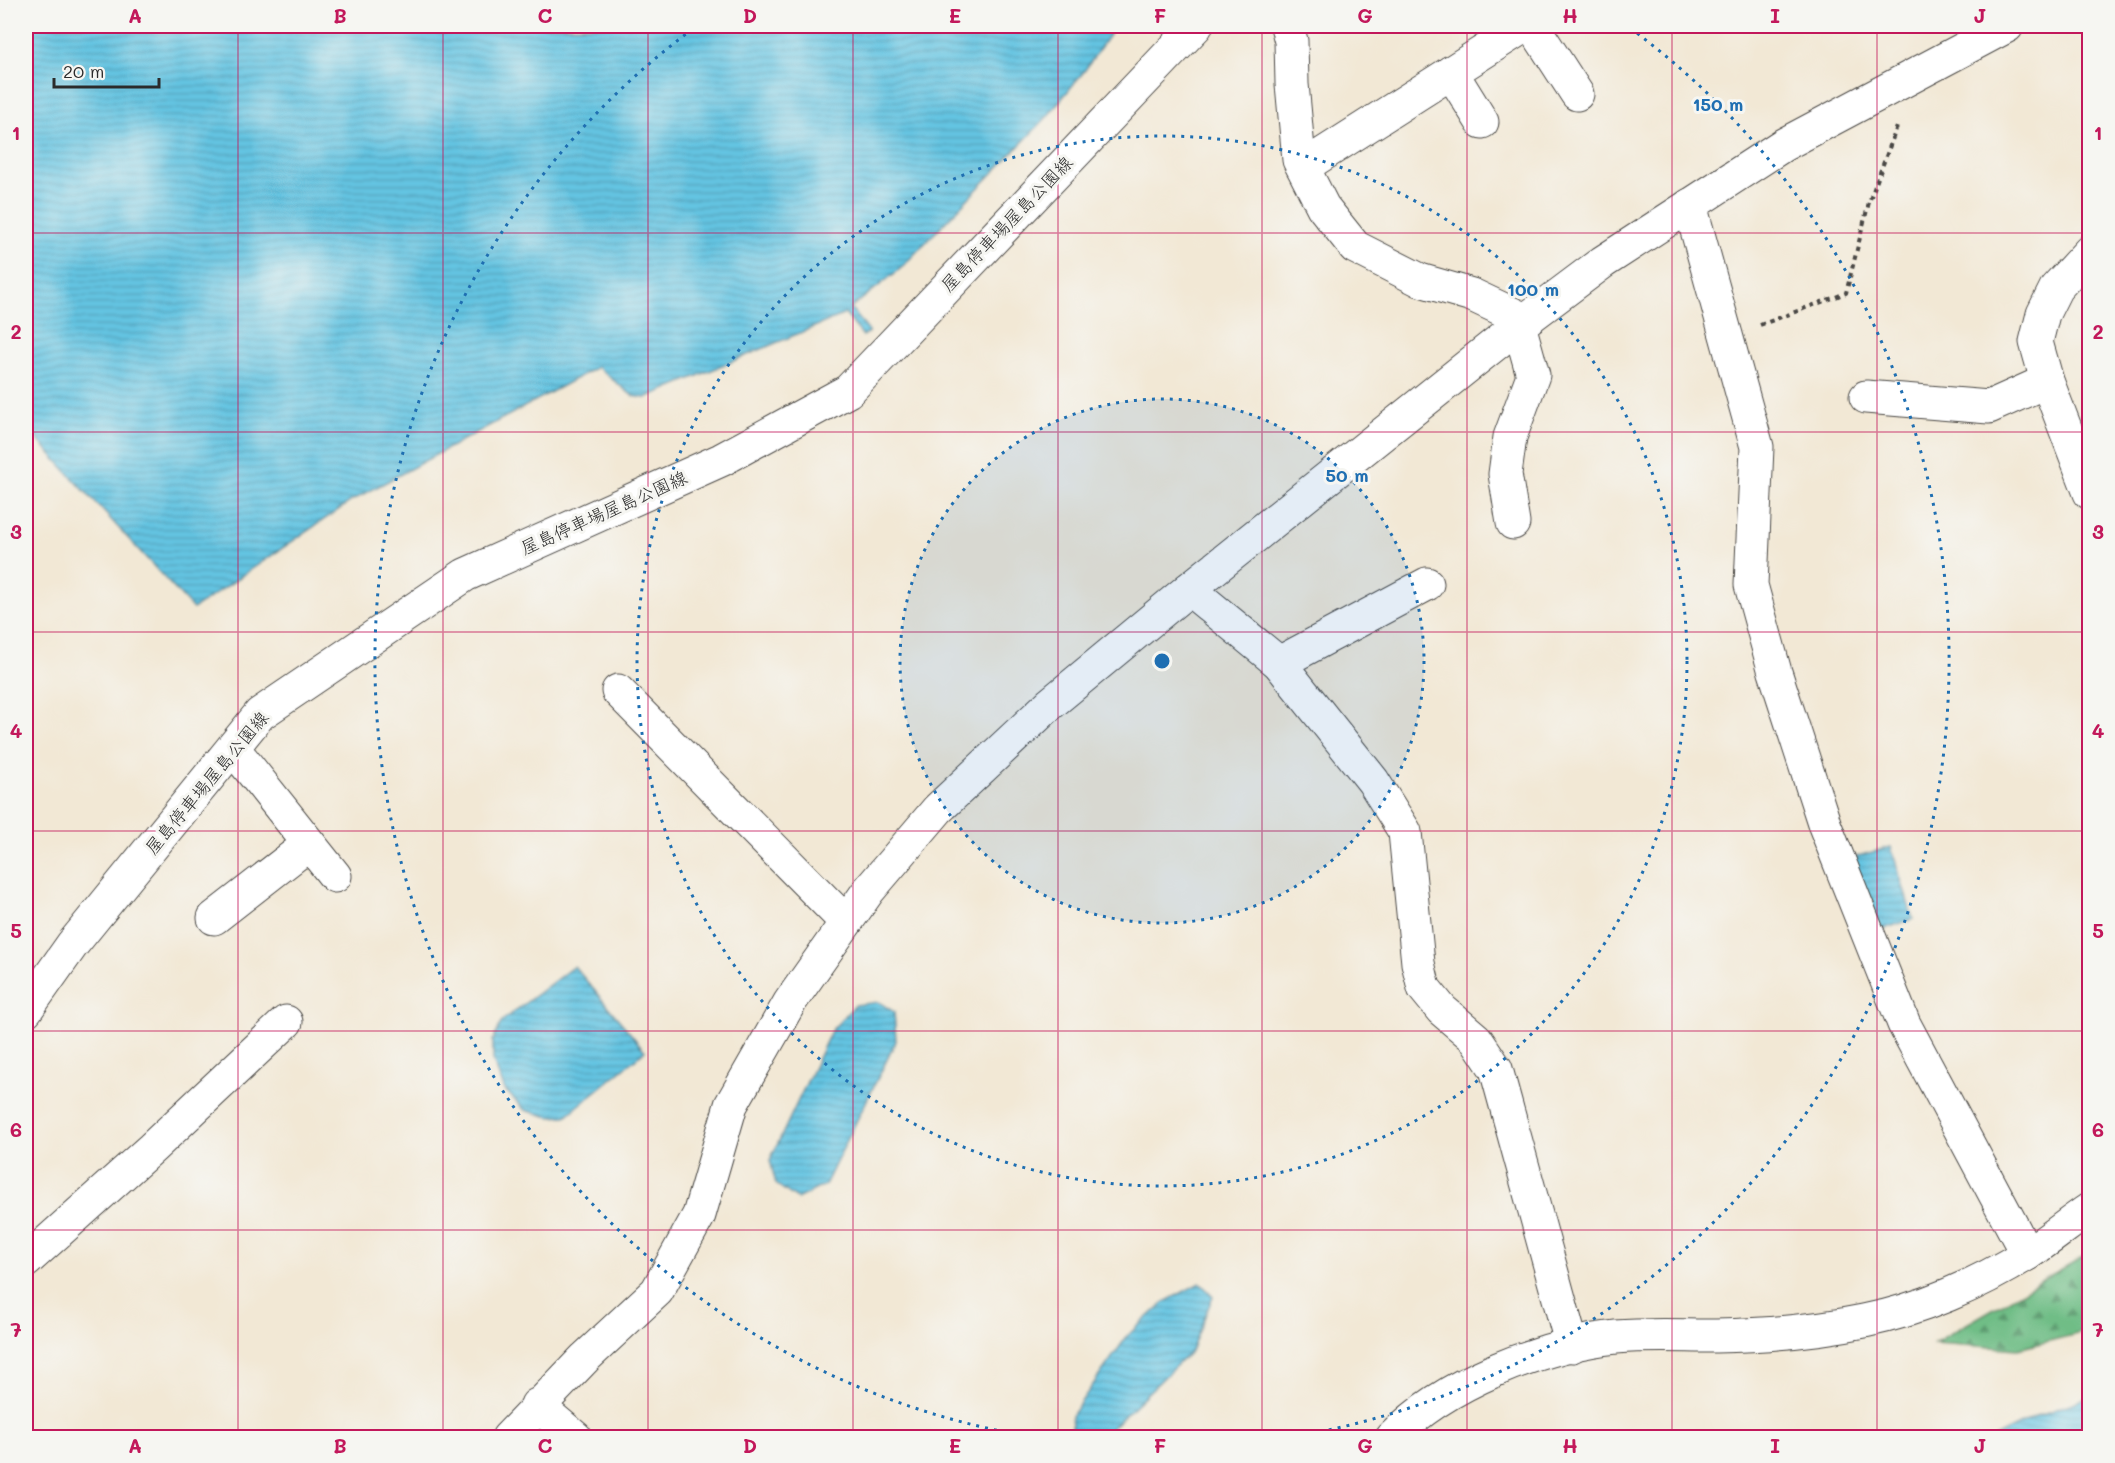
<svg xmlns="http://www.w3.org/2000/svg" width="2115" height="1463" viewBox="0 0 2115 1463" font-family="Mali,'Klee One',sans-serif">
<defs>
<pattern id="forest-firs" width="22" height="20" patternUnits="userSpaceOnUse" patternTransform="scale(1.5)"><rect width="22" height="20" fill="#6fbd86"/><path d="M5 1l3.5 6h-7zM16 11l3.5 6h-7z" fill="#5b9a6e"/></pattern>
<pattern id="water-rules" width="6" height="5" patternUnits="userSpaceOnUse" patternTransform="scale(1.5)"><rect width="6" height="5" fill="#64c4e2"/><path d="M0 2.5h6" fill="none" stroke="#539fb7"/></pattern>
</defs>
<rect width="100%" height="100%" fill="#f6f6f2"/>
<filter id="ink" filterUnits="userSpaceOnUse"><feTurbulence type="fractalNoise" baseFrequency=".0167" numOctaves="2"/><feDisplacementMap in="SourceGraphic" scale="12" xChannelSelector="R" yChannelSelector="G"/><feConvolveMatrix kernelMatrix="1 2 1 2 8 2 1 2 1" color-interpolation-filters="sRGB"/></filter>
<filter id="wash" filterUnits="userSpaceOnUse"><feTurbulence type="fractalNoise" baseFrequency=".008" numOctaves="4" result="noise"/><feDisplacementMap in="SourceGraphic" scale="24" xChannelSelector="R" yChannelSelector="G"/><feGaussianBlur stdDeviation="1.35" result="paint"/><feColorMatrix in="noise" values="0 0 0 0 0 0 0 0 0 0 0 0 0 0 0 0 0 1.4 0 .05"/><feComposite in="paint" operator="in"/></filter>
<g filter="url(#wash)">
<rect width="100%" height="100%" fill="#f2e8d5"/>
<path fill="url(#forest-firs)" stroke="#4d7458" stroke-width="1.5" d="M 2089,1253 L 2089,1331 L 2018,1349 L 1934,1343 Z"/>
<g fill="url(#water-rules)" stroke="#487886" stroke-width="1.5">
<path d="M 26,26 L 1115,26 L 1085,70 L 1046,118 L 900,269 L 851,308 L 869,332 L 863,336 L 845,314 L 645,398 L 633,396 L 597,367 L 353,500 L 193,609 L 26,427 Z"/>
<path d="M 1891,847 L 1913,919 L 1877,931 L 1847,859 Z"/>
<path d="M 574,966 L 645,1051 L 566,1116 L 550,1117 L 525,1110 L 505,1090 L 493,1061 L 493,1040 L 502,1021 Z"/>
<path d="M 879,1002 L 894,1012 L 896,1041 L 825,1185 L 797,1199 L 776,1184 L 770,1160 L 831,1031 L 855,1005 Z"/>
<path d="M 1200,1283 L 1213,1296 L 1191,1351 L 1102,1437 L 1076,1437 L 1073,1435 L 1071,1416 L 1128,1335 L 1166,1301 Z"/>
<path d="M 2089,1397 L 2089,1437 L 1995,1437 L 2037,1416 Z"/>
</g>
</g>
<g filter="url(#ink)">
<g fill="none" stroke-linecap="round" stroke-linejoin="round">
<g stroke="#494744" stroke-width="35">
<g id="minor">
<path d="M 1287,26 L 1291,41 L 1292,84 L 1299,160 L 1323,207 L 1355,247 L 1420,280 L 1472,295 L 1525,320"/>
<path d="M 1533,26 L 1577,94"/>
<path d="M 1451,72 L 1482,122"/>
<path d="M 1303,167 L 1524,26"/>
<path d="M 1690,205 L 1757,447 L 1751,585 L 1775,672 L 1825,826 L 1904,1024 L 2027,1254"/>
<path d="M 2090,251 L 2056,288 L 2043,314 L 2036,342 L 2047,381 L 2090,493"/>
<path d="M 1866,397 L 1989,407 L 2047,381"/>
<path d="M 1513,523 L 1505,474 L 1510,437 L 1533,375 L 1519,325"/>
<path d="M 1189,589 L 1279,663 L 1373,781 L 1405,832 L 1418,963 L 1424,988 L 1442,1010 L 1476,1039 L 1496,1069 L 1572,1346"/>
<path d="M 1279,663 L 1427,584"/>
<path d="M 618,691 L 846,922"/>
<path d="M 233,748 L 335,876"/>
<path d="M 214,918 L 309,844"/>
<path d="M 26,1261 L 152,1148 L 286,1022"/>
<path d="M 537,1405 L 576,1438"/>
<path d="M 508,1438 L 585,1358 L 657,1291 L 699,1215 L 731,1105 L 790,1002 L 869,890 L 938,809 L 1050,704 L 1189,589 L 1519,325 L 1603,262 L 1783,145 L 2007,26"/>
<path d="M 1392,1438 C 1444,1383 1542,1345 1616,1337 C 1649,1334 1683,1336 1716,1336 C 1766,1335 1815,1331 1864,1321 C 1920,1310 1979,1284 2027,1254 C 2049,1240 2069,1223 2090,1209"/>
</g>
</g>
<g stroke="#494744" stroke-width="35">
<path id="secondary" d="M 26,1010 L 72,945 L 260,714 L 465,575 L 721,460 L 848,391 L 1196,26"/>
</g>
<path stroke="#494744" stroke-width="4" stroke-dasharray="4.5 4.5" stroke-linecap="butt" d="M 1760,325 L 1846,293 L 1869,202 L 1898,124"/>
<use href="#minor" stroke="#fff" stroke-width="33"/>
<use href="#secondary" stroke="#fff" stroke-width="33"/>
</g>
</g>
<path fill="none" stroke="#c2185b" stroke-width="1.5" stroke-opacity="0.55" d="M 238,26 L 238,1438M 443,26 L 443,1438M 648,26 L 648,1438M 853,26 L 853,1438M 1058,26 L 1058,1438M 1262,26 L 1262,1438M 1467,26 L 1467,1438M 1672,26 L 1672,1438M 1877,26 L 1877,1438M 26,233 L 2090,233M 26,432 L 2090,432M 26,632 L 2090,632M 26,831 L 2090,831M 26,1031 L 2090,1031M 26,1230 L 2090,1230"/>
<circle cx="1162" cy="661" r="262" fill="#1f6fb2" fill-opacity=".12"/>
<g fill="none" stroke="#1f6fb2" stroke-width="3" stroke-dasharray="3 6">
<circle cx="1162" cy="661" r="262"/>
<circle cx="1162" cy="661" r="525"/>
<path d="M1032 1437A787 787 0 0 1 694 28M1630 28A787 787 0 0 1 1292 1437"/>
</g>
<g text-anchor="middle" stroke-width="6" stroke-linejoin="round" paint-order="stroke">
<g font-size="18" fill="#2b2b2b" stroke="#f6f6f2">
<text transform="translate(1007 224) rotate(-46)" y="6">屋島停車場屋島公園線</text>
<text transform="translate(604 513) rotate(-24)" y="6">屋島停車場屋島公園線</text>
<text transform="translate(207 783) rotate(-50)" y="6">屋島停車場屋島公園線</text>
</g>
</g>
<circle cx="1162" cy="661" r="9" fill="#1f6fb2" stroke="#f6f6f2" stroke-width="3"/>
<g font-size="18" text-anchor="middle" font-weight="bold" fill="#1f6fb2" stroke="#f6f6f2" stroke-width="6" stroke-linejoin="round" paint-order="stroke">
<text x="1718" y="111">150 m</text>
<text x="1533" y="296">100 m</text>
<text x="1347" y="482">50 m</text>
</g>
<rect width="2115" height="1463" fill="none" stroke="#f6f6f2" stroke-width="66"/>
<path d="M54 78v9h105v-9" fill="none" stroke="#2b2b2b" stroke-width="3"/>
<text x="63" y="78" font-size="18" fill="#2b2b2b" stroke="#f6f6f2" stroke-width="4.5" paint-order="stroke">20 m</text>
<rect x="33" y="33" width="2049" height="1397" fill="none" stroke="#c2185b" stroke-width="2"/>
<g font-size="20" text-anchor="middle" font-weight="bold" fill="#c2185b">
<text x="135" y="23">A</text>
<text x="340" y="23">B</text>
<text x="545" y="23">C</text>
<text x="750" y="23">D</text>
<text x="955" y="23">E</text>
<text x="1160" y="23">F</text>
<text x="1365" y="23">G</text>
<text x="1570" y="23">H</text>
<text x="1775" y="23">I</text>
<text x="1980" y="23">J</text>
<text x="16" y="140">1</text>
<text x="2098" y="140">1</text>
<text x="16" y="339">2</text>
<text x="2098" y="339">2</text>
<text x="16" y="539">3</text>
<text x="2098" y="539">3</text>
<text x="16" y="738">4</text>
<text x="2098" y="738">4</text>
<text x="16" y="938">5</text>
<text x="2098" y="938">5</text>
<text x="16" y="1137">6</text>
<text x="2098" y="1137">6</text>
<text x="16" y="1337">7</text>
<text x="2098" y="1337">7</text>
<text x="135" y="1453">A</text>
<text x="340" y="1453">B</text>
<text x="545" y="1453">C</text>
<text x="750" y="1453">D</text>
<text x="955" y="1453">E</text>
<text x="1160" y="1453">F</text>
<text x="1365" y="1453">G</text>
<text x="1570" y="1453">H</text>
<text x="1775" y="1453">I</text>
<text x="1980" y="1453">J</text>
</g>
</svg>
